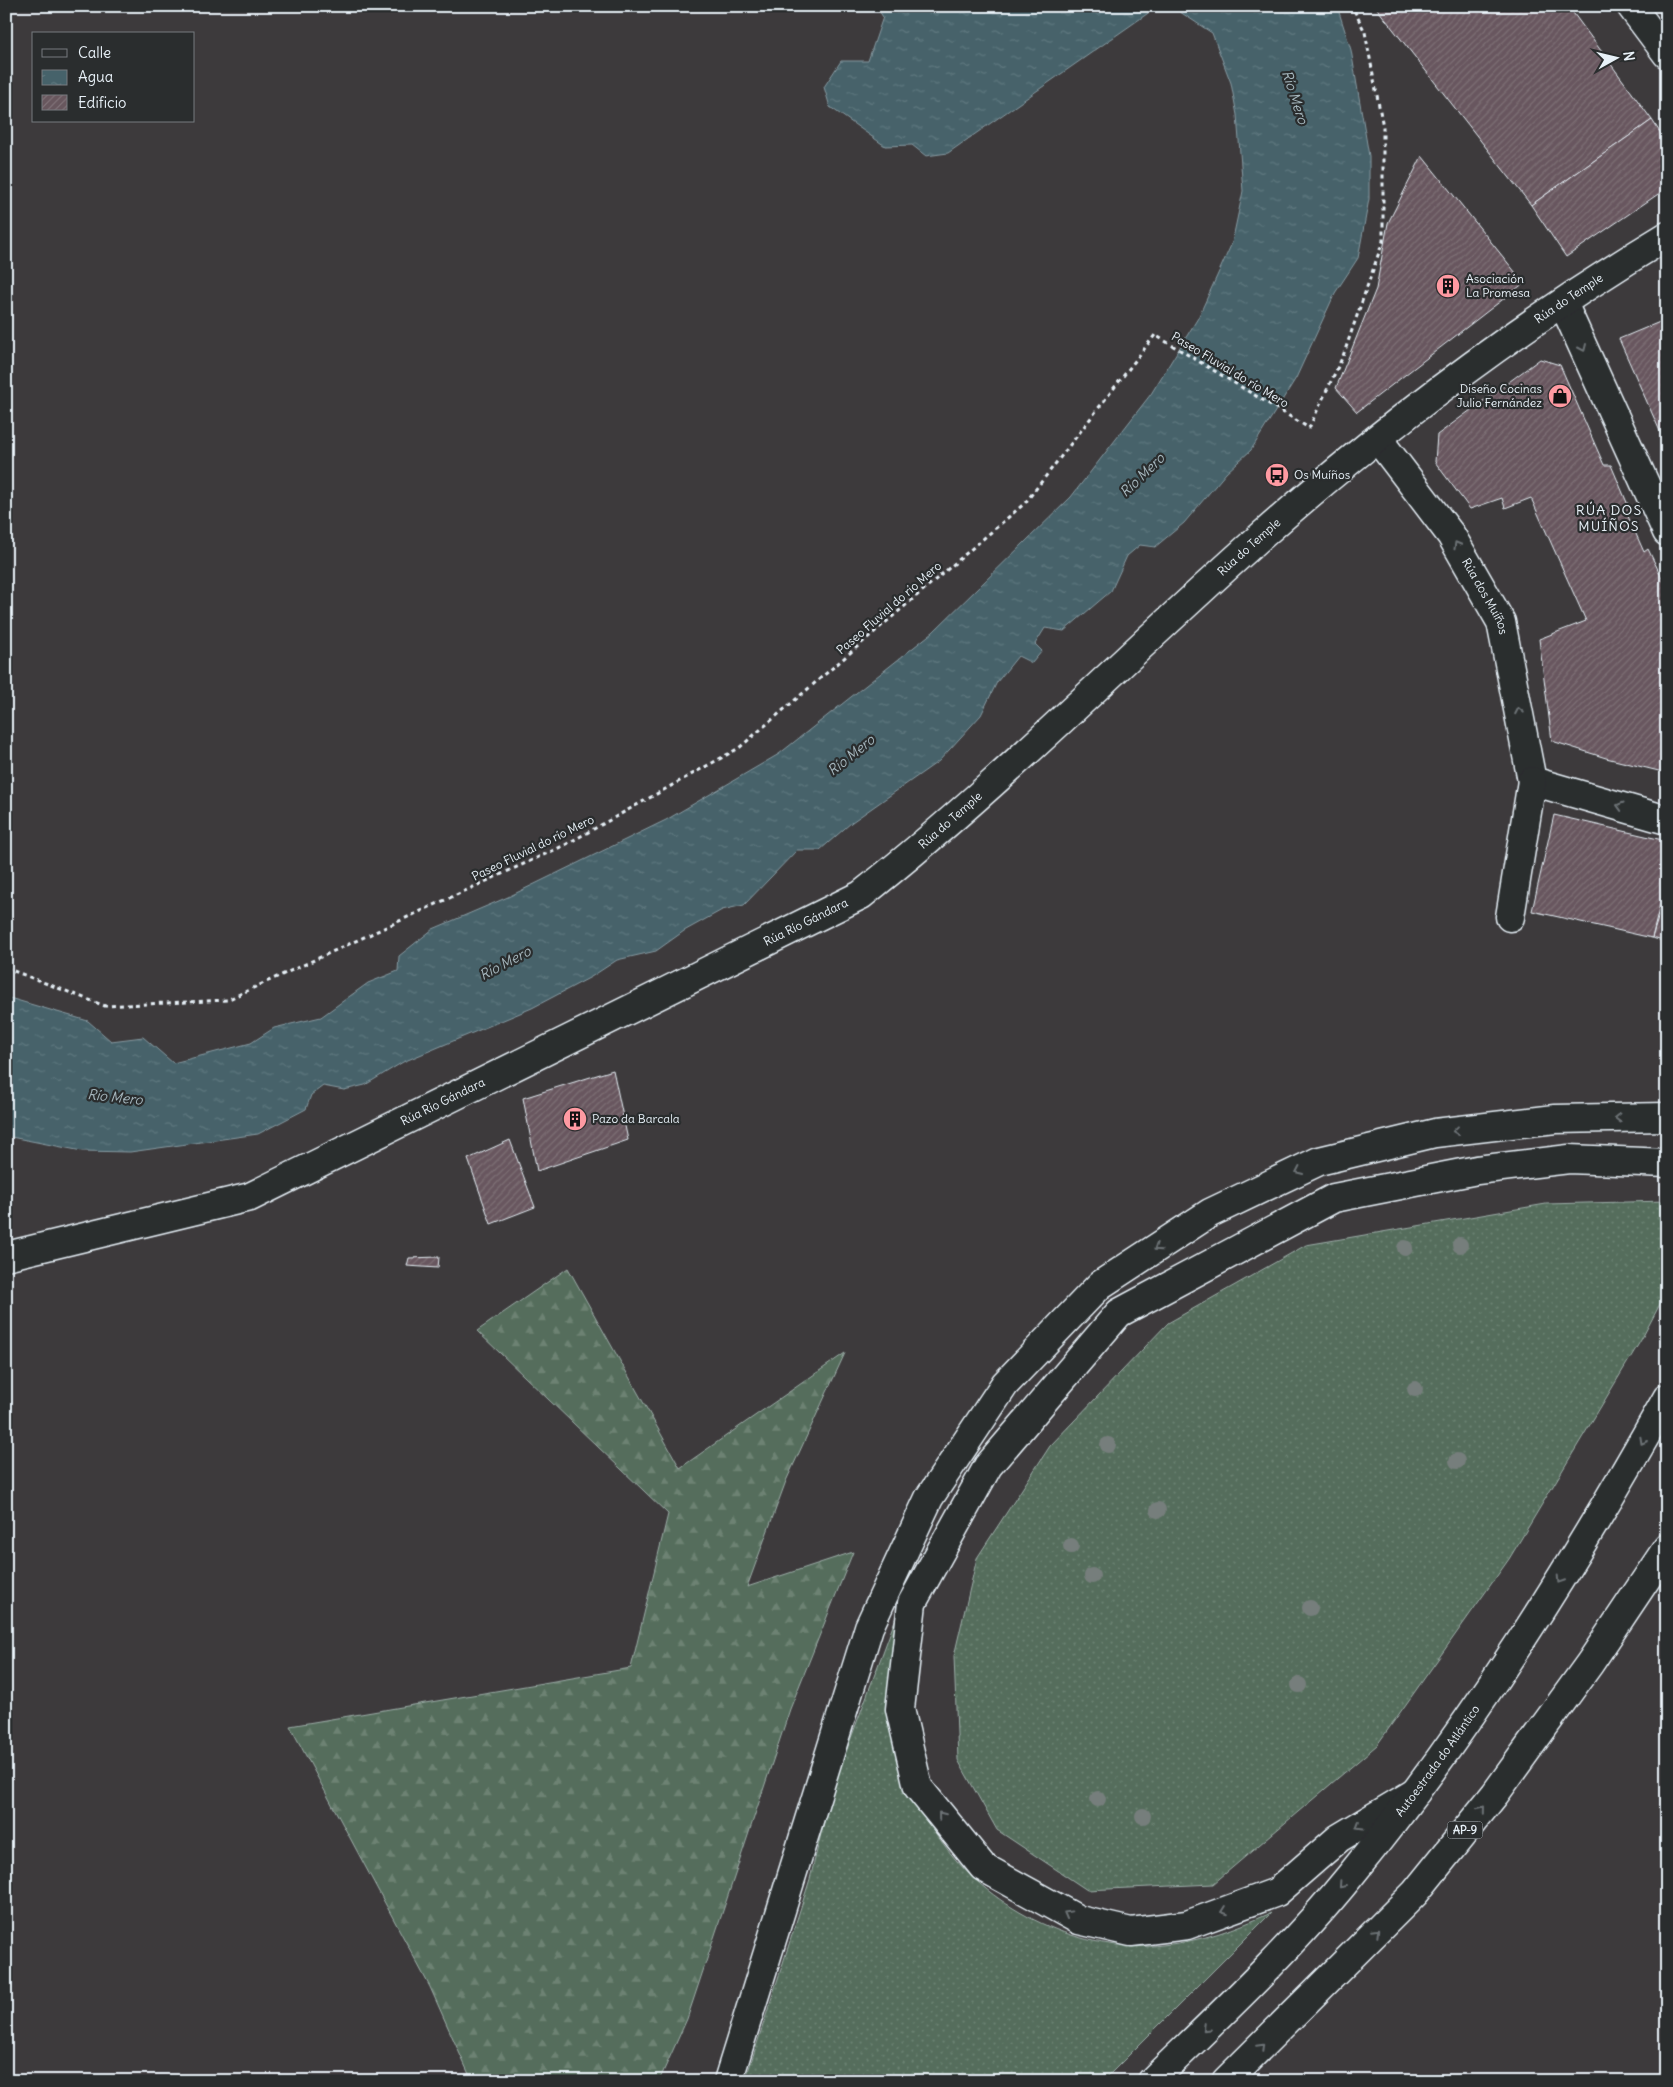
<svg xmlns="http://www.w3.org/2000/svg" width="1673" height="2087" viewBox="0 0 1673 2087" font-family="Delius,sans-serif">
<defs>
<pattern id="grass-dots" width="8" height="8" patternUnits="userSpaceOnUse" patternTransform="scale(1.25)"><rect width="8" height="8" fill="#546d5b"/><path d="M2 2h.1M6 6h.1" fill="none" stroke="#6d8273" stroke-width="1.8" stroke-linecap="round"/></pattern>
<pattern id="forest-firs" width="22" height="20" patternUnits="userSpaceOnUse" patternTransform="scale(1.25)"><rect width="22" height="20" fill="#546d5b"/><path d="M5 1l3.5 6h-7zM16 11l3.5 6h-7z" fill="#6d8273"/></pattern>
<pattern id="water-ripples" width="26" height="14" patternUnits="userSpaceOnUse" patternTransform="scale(1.25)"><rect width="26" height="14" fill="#46626a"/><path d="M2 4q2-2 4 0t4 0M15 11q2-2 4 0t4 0" fill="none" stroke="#617980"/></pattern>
<pattern id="building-hatch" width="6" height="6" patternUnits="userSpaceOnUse" patternTransform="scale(1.25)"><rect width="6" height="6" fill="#68575e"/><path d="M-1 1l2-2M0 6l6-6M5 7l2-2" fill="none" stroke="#7e7076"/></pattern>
</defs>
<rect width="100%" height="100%" fill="#3d3a3c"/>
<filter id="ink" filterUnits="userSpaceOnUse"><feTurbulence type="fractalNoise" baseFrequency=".02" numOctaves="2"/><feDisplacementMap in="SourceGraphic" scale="10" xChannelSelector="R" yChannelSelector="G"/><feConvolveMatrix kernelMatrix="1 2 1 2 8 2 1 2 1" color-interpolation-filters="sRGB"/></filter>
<g filter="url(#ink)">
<g fill="url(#grass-dots)" stroke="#9eafaa">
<path d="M 1667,1201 L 1667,1291 L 1641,1340 L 1509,1559 L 1377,1745 L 1213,1884 L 1087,1890 L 997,1830 L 958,1760 L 954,1656 L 977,1558 L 1050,1446 L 1168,1323 L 1306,1245 L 1546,1204 Z"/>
<path d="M 907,1588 C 907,1633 908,1678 909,1724 C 909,1743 907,1765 910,1784 C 913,1804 933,1830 945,1846 C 991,1910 1083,1955 1163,1945 C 1202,1941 1235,1929 1271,1913 L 1103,2081 L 745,2081 L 810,1879 L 832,1789 Z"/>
</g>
<path fill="url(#forest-firs)" stroke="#9eafaa" d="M 568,1268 L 680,1468 L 845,1353 L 786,1481 L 747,1587 L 853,1552 L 790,1709 L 687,2019 L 659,2081 L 472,2081 L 430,1987 L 290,1726 L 631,1668 L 668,1514 L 477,1331 Z"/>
<path fill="url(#water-ripples)" stroke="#879ba3" d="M 876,6 L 1337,6 L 1351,50 L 1369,156 L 1369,199 L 1358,258 L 1335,293 L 1296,378 L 1251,450 L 1226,473 L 1184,523 L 1155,547 L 1140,545 L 1127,556 L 1111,591 L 1064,631 L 1045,628 L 1035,644 L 1042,651 L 1032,663 L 1018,656 L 997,682 L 981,715 L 939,761 L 852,822 L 820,850 L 797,850 L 744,905 L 722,910 L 684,931 L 656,951 L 617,960 L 591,977 L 532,1008 L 403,1062 L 365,1085 L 344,1090 L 323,1086 L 311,1095 L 306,1109 L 258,1134 L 130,1152 L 82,1151 L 6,1136 L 6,997 L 88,1021 L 111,1041 L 143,1037 L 173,1063 L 251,1043 L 274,1028 L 321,1017 L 368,983 L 398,971 L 399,956 L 433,929 L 508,897 L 666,820 L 779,754 L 933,632 L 1071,497 L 1151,394 L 1198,318 L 1232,243 L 1243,191 L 1237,115 L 1231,83 L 1212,33 L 1177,10 L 1154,9 L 948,153 L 926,156 L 912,145 L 885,146 L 830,107 L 824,87 L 841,61 L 868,61 L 883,17 Z"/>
<g fill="url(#building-hatch)" stroke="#e8f1f8">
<path d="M 1375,6 L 1568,6 L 1652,120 L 1531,205 Z"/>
<path d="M 1658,6 L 1667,6 L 1667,14 L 1665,15 Z"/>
<path d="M 1652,120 L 1667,143 L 1667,188 L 1566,257 L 1531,205 Z"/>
<path d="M 1422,156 L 1524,283 L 1357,412 L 1336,388 L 1376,289 L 1388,223 Z"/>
<path d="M 1667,319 L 1667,447 L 1619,339 Z"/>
<path d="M 1540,359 L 1560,365 L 1604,465 L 1611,465 L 1631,512 L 1627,514 L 1644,552 L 1648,549 L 1667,588 L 1667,773 L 1606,758 L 1552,741 L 1539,639 L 1586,621 L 1531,498 L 1505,508 L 1502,498 L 1470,509 L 1435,462 L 1437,435 Z"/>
<path d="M 1554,815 L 1667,841 L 1667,875 L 1652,938 L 1532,911 Z"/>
<path d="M 1667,888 L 1667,942 L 1652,938 Z"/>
<path d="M 613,1070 L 628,1140 L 537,1171 L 523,1098 Z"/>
<path d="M 510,1140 L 535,1207 L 491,1224 L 468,1159 Z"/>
<path d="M 439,1257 L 438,1268 L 407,1266 L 409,1258 Z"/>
</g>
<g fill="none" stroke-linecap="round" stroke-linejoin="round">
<g stroke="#e8f1f8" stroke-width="31">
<g id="minor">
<path d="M 1631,6 L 1667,54"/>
<path d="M 1563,303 L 1667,532"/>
<path id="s1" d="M 1378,439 L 1451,535 L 1501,622 L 1532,781 L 1667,820"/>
<path d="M 1510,917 L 1532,781"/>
</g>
</g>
<g stroke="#e8f1f8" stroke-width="31">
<g id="major">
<path id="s2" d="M 6,1256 L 250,1197 L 861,895 C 1001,784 1126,656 1259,538 C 1384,427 1524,322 1667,236"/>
</g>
</g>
<g stroke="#e8f1f8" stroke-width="31">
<g id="highway">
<path d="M 1416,1792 L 1339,1838 L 1277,1892 L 1187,1925 L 1131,1932 L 1079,1920 L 983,1867 L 918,1787 L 900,1709 L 912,1603 L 988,1466 L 1119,1313 L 1334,1198 L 1477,1170 L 1569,1159 L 1667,1163"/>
<path d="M 728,2081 L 869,1627 L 929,1498 L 1005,1384 L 1100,1285 L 1210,1213 L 1319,1161 L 1435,1133 L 1555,1119 L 1667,1117"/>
<path id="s3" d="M 1152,2081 C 1220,2015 1290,1950 1350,1876 C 1471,1728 1573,1565 1667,1398"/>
<path d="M 1226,2081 L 1415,1893 L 1495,1794 L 1590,1663 L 1667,1548"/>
</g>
</g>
<path stroke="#e8f1f8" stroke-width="3" stroke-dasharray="4 4" stroke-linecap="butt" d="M 6,968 L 105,1006 L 227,1000 L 565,845 L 739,748 L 1025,503 L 1155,335 L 1309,428 L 1343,356 L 1383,241 L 1383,127 L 1365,32 L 1352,6"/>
<use href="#minor" stroke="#2a2d2e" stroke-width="28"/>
<use href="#major" stroke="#2a2d2e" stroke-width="28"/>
<use href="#highway" stroke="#2a2d2e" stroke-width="28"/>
</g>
<g fill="#767e7c">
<circle cx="1460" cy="1245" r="8"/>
<circle cx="1405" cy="1248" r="8"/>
<circle cx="1415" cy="1389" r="8"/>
<circle cx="1108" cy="1445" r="8"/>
<circle cx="1457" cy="1461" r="8"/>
<circle cx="1158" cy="1510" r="8"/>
<circle cx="1071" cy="1546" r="8"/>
<circle cx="1092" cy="1576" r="8"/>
<circle cx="1310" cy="1608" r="8"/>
<circle cx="1299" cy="1685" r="8"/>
<circle cx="1098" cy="1799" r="8"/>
<circle cx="1143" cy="1816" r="8"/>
</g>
<defs><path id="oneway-chevron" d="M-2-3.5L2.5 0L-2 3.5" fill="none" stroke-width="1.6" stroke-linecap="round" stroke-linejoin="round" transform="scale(1.25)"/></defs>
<g stroke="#6c7275">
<use href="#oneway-chevron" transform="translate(1583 348) rotate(66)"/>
<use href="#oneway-chevron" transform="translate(1457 545) rotate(-120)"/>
<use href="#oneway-chevron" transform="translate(1519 711) rotate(-101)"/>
<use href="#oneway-chevron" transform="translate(1620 806) rotate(-164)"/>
<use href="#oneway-chevron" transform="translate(1618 1118) rotate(179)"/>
<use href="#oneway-chevron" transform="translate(1456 1131) rotate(173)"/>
<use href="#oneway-chevron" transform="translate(1299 1171) rotate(155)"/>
<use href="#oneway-chevron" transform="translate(1157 1248) rotate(147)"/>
<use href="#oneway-chevron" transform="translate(1643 1441) rotate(119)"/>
<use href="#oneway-chevron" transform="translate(1560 1580) rotate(123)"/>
<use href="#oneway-chevron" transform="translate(1482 1809) rotate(-51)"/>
<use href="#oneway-chevron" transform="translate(941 1815) rotate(-129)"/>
<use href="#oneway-chevron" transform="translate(1359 1826) rotate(149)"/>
<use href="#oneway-chevron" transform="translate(1342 1885) rotate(132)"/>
<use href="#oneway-chevron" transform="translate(1224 1911) rotate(160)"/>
<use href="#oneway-chevron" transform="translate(1067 1914) rotate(-151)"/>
<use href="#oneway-chevron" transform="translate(1376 1932) rotate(-45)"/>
<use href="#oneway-chevron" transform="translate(1206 2028) rotate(136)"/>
<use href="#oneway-chevron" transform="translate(1261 2047) rotate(-45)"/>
</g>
</g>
<defs>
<g id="building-disc" transform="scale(1.25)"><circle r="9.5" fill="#ff9aa2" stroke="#2a2d2e"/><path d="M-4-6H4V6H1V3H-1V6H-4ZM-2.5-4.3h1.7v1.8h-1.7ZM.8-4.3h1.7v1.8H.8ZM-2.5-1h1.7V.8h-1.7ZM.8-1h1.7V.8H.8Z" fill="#111"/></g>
<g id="shop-disc" transform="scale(1.25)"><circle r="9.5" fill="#ff9aa2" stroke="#2a2d2e"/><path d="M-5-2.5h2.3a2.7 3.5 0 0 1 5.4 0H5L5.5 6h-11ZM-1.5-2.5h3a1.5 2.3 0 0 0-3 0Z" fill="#111"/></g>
<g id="bus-disc" transform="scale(1.25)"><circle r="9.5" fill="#ff9aa2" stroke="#2a2d2e"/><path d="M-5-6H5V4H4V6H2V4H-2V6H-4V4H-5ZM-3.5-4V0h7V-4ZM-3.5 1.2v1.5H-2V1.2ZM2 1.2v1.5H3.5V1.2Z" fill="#111"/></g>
</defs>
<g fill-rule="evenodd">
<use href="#building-disc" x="1448" y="286"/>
<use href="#shop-disc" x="1560" y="396"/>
<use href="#bus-disc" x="1277" y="475"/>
<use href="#building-disc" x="575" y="1119"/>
</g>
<g text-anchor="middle" stroke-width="4.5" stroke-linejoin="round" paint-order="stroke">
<rect fill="#2a2d2e" stroke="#afb6bb" stroke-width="1" x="1447.5" y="1821.5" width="35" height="17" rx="4"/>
<g font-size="11" font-weight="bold" fill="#e8f1f8">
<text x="1465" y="1834">AP-9</text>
</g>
<g font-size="12" fill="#e8f1f8" stroke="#2a2d2e" text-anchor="start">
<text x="1466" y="283">Asociación<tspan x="1466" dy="14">La Promesa</tspan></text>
<text x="1542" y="393" text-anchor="end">Diseño Cocinas<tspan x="1542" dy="14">Julio Fernández</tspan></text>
<text x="1294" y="479">Os Muíños</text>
<text x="592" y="1123">Pazo da Barcala</text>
</g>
<g font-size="12" fill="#e8f1f8" stroke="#2a2d2e">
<text dy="4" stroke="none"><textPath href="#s2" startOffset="1859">Rúa do Temple</textPath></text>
<text transform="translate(1230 370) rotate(31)" y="4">Paseo Fluvial do río Mero</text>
<text dy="4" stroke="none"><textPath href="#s2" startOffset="1454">Rúa do Temple</textPath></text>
<text dy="4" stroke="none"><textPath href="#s1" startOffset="191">Rúa dos Muíños</textPath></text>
<text transform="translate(889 608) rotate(-41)" y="4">Paseo Fluvial do río Mero</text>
<text dy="4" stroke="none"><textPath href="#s2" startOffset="1049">Rúa do Temple</textPath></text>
<text transform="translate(533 848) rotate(-26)" y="4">Paseo Fluvial do río Mero</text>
<text dy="4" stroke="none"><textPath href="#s2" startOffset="871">Rúa Río Gándara</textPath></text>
<text dy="4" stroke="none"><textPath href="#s2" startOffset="466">Rúa Río Gándara</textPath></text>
<text dy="4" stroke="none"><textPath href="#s3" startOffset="430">Autoestrada do Atlántico</textPath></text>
</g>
<g font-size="14" font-style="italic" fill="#a7b8bf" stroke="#2a2d2e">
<text transform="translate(1295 97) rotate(72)" y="5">Río Mero</text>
<text transform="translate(1142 475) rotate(-44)" y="5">Río Mero</text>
<text transform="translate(851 755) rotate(-39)" y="5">Río Mero</text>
<text transform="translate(505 963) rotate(-28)" y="5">Río Mero</text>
<text transform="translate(115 1097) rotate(6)" y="5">Río Mero</text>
</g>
<g font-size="14" letter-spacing="1" fill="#e8f1f8" stroke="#2a2d2e">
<text x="1609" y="515">RÚA DOS<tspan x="1609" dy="16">MUÍÑOS</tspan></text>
</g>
</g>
<rect width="1673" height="2087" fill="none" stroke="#2a2d2e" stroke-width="25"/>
<rect x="12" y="12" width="1648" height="2062" fill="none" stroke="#e8f1f8" stroke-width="2" filter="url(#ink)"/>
<rect x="32" y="32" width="162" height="90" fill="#2a2d2e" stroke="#767b7f"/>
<rect x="42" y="49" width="25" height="8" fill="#2a2d2e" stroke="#767b7f"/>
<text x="78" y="58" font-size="15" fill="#e8f1f8">Calle</text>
<rect x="42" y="70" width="25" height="15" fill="url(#water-ripples)" stroke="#767b7f"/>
<text x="78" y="82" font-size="15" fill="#e8f1f8">Agua</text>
<rect x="42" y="95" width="25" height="15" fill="url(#building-hatch)" stroke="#767b7f"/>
<text x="78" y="108" font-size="15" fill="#e8f1f8">Edificio</text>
<g transform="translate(1616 58) rotate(82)" stroke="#2a2d2e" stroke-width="4" paint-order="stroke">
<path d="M0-4L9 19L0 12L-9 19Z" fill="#e8f1f8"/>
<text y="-8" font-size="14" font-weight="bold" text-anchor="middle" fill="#e8f1f8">N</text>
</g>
</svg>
